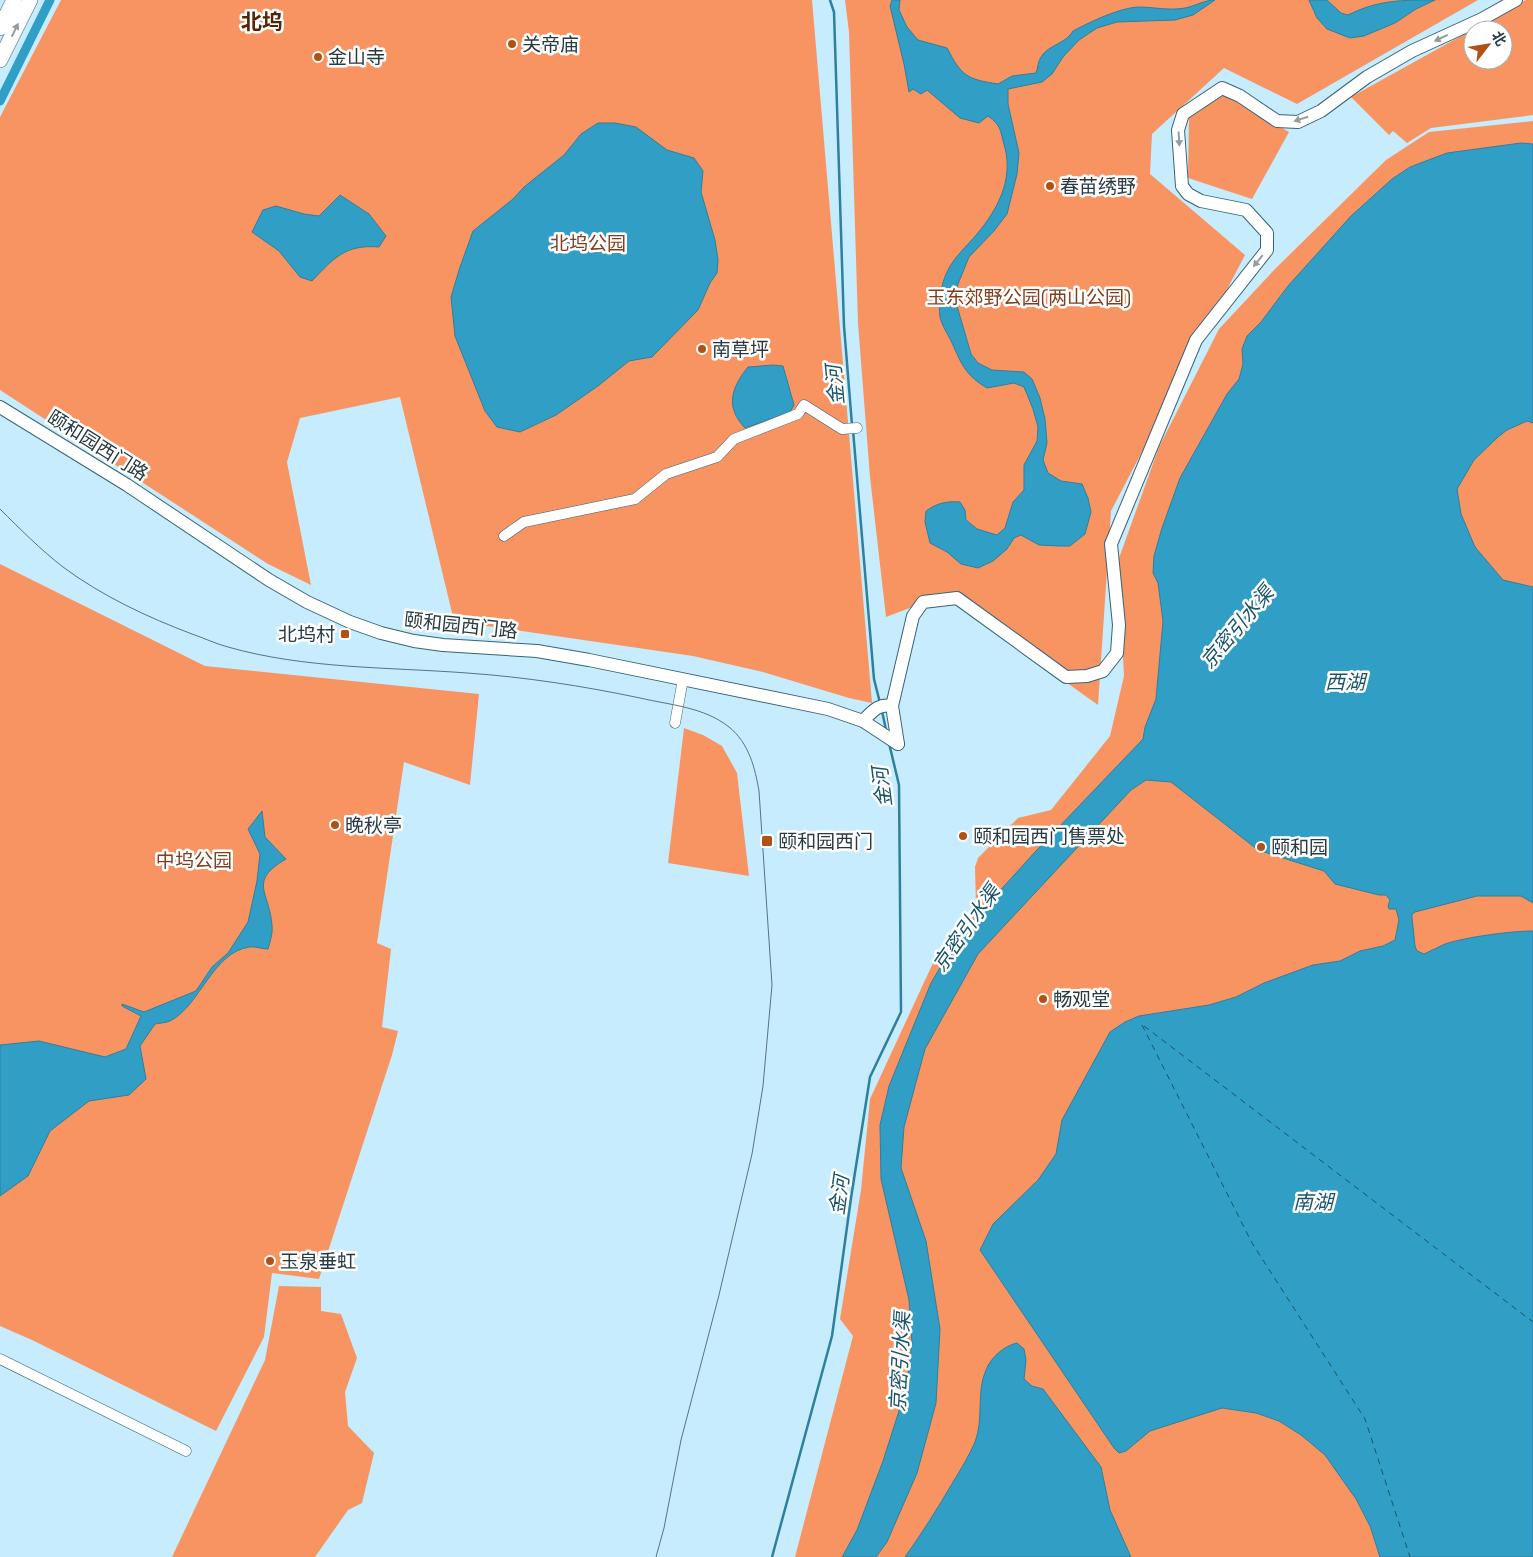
<svg xmlns="http://www.w3.org/2000/svg" width="1533" height="1557" viewBox="0 0 1533 1557" font-family="'Space Grotesk','Noto Sans SC',sans-serif">
<rect width="100%" height="100%" fill="#c6ecfd"/>
<g fill="#f89462" fill-rule="evenodd">
<path d="M 61,0 L 812,0 L 872,703 L 849,698 L 763,672 L 693,656 L 454,621 L 400,397 L 300,418 L 287,462 L 311,585 L 268,564 L 0,390 L 0,117 Z"/>
<path d="M 845,0 L 1478,0 L 1297,104 L 1224,68 L 1152,134 L 1150,174 L 1245,255 L 1111,511 L 1098,705 L 944,595 L 886,617 L 870,477 L 858,323 L 849,32 Z"/>
<path d="M 1526,0 L 1533,0 L 1533,115 L 1431,128 L 1407,143 L 1393,131 L 1389,135 L 1351,97 ZM 1473,30 L 1503,30 L 1503,60 L 1473,60 Z"/>
<path d="M 1223,94 L 1289,132 L 1252,199 L 1188,178 L 1189,118 Z"/>
<path d="M 1533,121 L 1533,1557 L 795,1557 L 853,1336 L 840,1319 L 861,1190 L 870,1099 L 933,963 L 976,905 L 975,867 L 978,858 L 1018,818 L 1051,810 L 1110,736 L 1124,676 L 1118,561 L 1159,447 L 1219,329 L 1275,269 L 1386,160 L 1429,132 Z"/>
<path d="M 0,564 L 205,666 L 479,694 L 470,785 L 404,762 L 377,943 L 391,949 L 382,1027 L 398,1031 L 392,1055 L 319,1279 L 272,1273 L 264,1337 L 216,1431 L 32,1340 L 0,1326 Z"/>
<path d="M 684,728 L 703,735 L 722,746 L 737,773 L 749,876 L 668,863 Z"/>
<path d="M 279,1286 L 321,1287 L 321,1311 L 341,1314 L 357,1358 L 345,1392 L 348,1426 L 374,1453 L 362,1503 L 348,1510 L 315,1557 L 172,1557 L 265,1360 Z"/>
</g>
<g fill="#309ec5" stroke="#2d809e">
<path d="M 892,0 L 900,0 L 899,10 L 907,27 L 918,40 L 947,48 C 962,76 966,79 998,84 L 1012,76 L 1036,73 C 1038,68 1038,61 1041,57 C 1048,45 1067,43 1073,31 C 1090,22 1119,8 1138,7 C 1154,7 1169,11 1185,8 C 1196,6 1204,0 1215,0 L 1193,15 L 1175,20 L 1117,22 L 1097,28 L 1079,40 L 1063,57 L 1052,74 L 1042,82 L 1008,89 L 1008,104 L 1019,153 L 1017,174 L 1007,214 L 994,231 L 969,257 L 958,284 L 955,299 L 971,354 L 978,363 L 992,370 L 1024,372 L 1032,379 L 1040,398 L 1045,419 L 1047,443 L 1043,460 L 1048,473 L 1061,481 L 1082,484 L 1088,498 L 1091,512 L 1085,534 L 1070,546 L 1059,546 L 1039,545 L 1021,535 L 1014,538 L 1007,549 L 993,561 L 978,568 L 961,564 L 947,552 L 930,543 L 925,522 L 926,511 C 937,503 947,501 960,502 L 965,510 L 966,520 L 977,529 L 997,535 L 1005,528 L 1013,502 L 1024,490 L 1024,465 L 1037,441 L 1038,427 L 1033,409 L 1024,387 L 1014,383 L 987,388 C 967,376 962,366 953,345 C 949,336 942,326 940,317 C 938,304 941,284 947,272 C 954,257 966,247 977,234 C 998,209 1013,180 1005,148 C 1000,131 1002,126 988,116 L 979,123 L 960,118 L 927,90 L 921,94 L 913,89 L 909,92 L 904,64 L 890,6 Z"/>
<path d="M 1309,0 L 1327,0 L 1341,13 L 1348,15 C 1378,0 1401,0 1435,0 L 1416,9 L 1395,23 L 1364,36 L 1350,38 L 1327,29 L 1317,18 Z"/>
<path d="M 598,123 L 615,123 L 636,127 L 667,150 L 694,158 L 703,171 L 701,192 L 715,240 L 718,260 L 717,273 L 710,283 L 698,310 L 652,357 L 629,361 L 598,386 L 556,415 L 520,432 L 497,427 L 485,411 L 455,336 L 451,297 L 460,267 L 473,231 L 513,199 L 524,187 L 564,155 L 581,134 Z"/>
<path d="M 1521,143 L 1533,144 L 1533,423 L 1527,421 L 1507,430 L 1498,437 L 1474,460 L 1457,489 L 1461,514 L 1475,547 L 1503,580 L 1533,587 L 1533,903 L 1521,896 L 1477,896 L 1415,912 L 1412,914 L 1412,918 L 1415,946 L 1417,951 L 1424,954 C 1431,951 1438,947 1445,944 C 1466,937 1511,931 1533,931 L 1533,1557 L 1380,1557 L 1370,1526 L 1356,1499 L 1325,1455 L 1301,1435 L 1279,1421 L 1256,1413 L 1222,1408 L 1150,1431 L 1126,1451 L 1119,1453 L 1114,1448 L 980,1250 L 993,1224 L 1038,1180 L 1056,1154 L 1062,1120 L 1110,1032 L 1125,1022 L 1139,1016 L 1209,1005 L 1236,997 L 1264,983 L 1313,965 L 1340,961 L 1360,951 L 1383,946 L 1395,940 L 1399,920 L 1396,909 L 1389,909 L 1388,906 L 1390,900 L 1386,895 L 1379,895 L 1335,884 L 1324,871 L 1258,850 L 1171,782 L 1146,780 L 1131,790 L 978,954 L 925,1049 L 904,1127 L 901,1168 L 926,1241 L 940,1329 L 936,1403 L 917,1473 L 887,1542 L 876,1557 L 842,1557 L 857,1530 L 883,1461 L 906,1389 L 912,1343 L 909,1300 L 881,1179 L 880,1125 L 889,1086 L 931,983 L 958,937 L 1035,852 L 1143,739 L 1145,727 L 1156,699 L 1163,621 L 1158,583 L 1153,573 L 1154,556 L 1162,528 L 1180,478 L 1227,394 L 1239,379 L 1243,364 L 1242,349 L 1247,336 L 1261,322 L 1288,286 L 1351,216 L 1392,179 L 1410,167 L 1447,153 Z"/>
<path d="M 340,195 L 369,214 L 386,236 L 379,247 C 345,244 333,259 312,281 L 300,277 L 279,251 L 252,232 L 263,210 L 276,206 L 304,214 L 319,216 Z"/>
<path d="M 773,365 L 783,366 L 794,405 L 790,412 L 745,428 C 725,407 731,388 748,367 Z"/>
<path d="M 262,811 L 265,837 L 286,859 C 247,882 270,892 272,926 C 273,933 270,942 268,949 C 262,949 255,946 249,947 C 212,953 200,1006 170,1021 C 166,1023 159,1023 155,1024 L 140,1046 L 146,1079 L 129,1095 L 89,1101 L 50,1131 L 28,1176 L 0,1196 L 0,1045 L 39,1041 L 105,1057 L 126,1049 L 141,1016 L 122,1006 L 122,1004 L 144,1012 L 196,991 L 212,967 L 228,953 L 248,922 L 257,881 L 260,854 L 248,829 Z"/>
<path d="M 1017,1343 L 1024,1349 L 1026,1360 L 1024,1379 L 1032,1386 L 1043,1389 L 1101,1467 L 1110,1510 L 1131,1557 L 905,1557 C 922,1533 938,1508 953,1482 C 961,1469 969,1456 975,1442 C 984,1419 976,1392 986,1370 C 991,1357 1004,1346 1017,1343 Z"/>
</g>
<g fill="none" stroke-linecap="round" stroke-linejoin="round">
<g stroke="#2d809e" stroke-width="2.5">
<path d="M 830,0 L 834,12 L 844,326 L 852,425"/>
<path d="M 853,430 L 874,679 L 880,703"/>
<path d="M 882,711 L 886,730"/>
<path d="M 772,1557 L 832,1336 L 851,1198 L 870,1077 L 901,1012 L 899,785 L 889,743"/>
</g>
<path stroke="#309ec5" stroke-width="9" d="M 0,101 L 50,0"/>
<g stroke="#1a5469" stroke-width="1" stroke-dasharray="6 5" stroke-linecap="butt">
<path d="M 1142,1025 L 1252,1243 L 1365,1419 L 1410,1557"/>
<path d="M 1144,1026 L 1533,1322"/>
</g>
<g stroke="#386476" stroke-width="11">
<g id="minor">
<path d="M 504,536 L 524,522 L 635,499 L 666,474 L 717,457 L 734,439 L 798,414 L 804,405 L 842,429 L 857,428"/>
<path d="M 675,723 L 683,679"/>
<path d="M 0,1359 L 186,1451"/>
</g>
</g>
<g stroke="#386476" stroke-width="14">
<g id="tertiary">
<path d="M 0,407 L 127,485 L 269,580 L 307,602 L 350,622 L 381,633 L 414,641 L 443,645 L 537,651 L 589,660 L 828,709 L 863,721 L 898,744"/>
<path d="M 863,721 C 872,712 878,703 892,706"/>
<path d="M 898,744 L 892,706 L 913,616 L 923,602 L 957,598 L 1066,677 L 1087,676 L 1103,671 L 1117,653 L 1119,625 L 1111,544 L 1196,340 L 1267,250 L 1267,233 L 1246,210 L 1201,201 L 1188,194 L 1182,186 L 1178,130 L 1183,114 L 1222,88 L 1240,96 L 1277,121 L 1298,122 L 1321,111 L 1367,77 L 1412,51 L 1482,19 L 1516,0"/>
</g>
</g>
<g stroke="#386476" stroke-width="16">
<g id="secondary">
<path d="M 0,28 L 14,0"/>
<path d="M 0,60 L 30,0"/>
</g>
</g>
<use href="#minor" stroke="#fff" stroke-width="10"/>
<use href="#tertiary" stroke="#fff" stroke-width="12"/>
<use href="#secondary" stroke="#fff" stroke-width="15"/>
<path stroke="#5a737e" stroke-width="1" d="M 0,509 C 20,529 41,550 63,567 C 102,596 147,617 192,634 C 204,638 216,644 228,647 C 305,669 388,667 467,673 C 525,677 583,686 640,698 C 670,705 704,707 729,727 C 749,743 755,768 759,791 L 772,985 L 763,1086 L 752,1154 L 719,1295 L 681,1440 L 664,1528 L 656,1557"/>
</g>
<defs><path id="oneway-solid" d="M-6-.8H1V-3.2L6.5 0L1 3.2V.8H-6Z" transform="scale(1.25)"/></defs>
<g fill="#939ca0">
<use href="#oneway-solid" transform="translate(15 30) rotate(-64)"/>
<use href="#oneway-solid" transform="translate(1441 38) rotate(155)"/>
<use href="#oneway-solid" transform="translate(1301 119) rotate(162)"/>
<use href="#oneway-solid" transform="translate(1179 139) rotate(87)"/>
<use href="#oneway-solid" transform="translate(1258 261) rotate(129)"/>
</g>
<g fill="#b35115" stroke="#fff" stroke-width="2">
<circle cx="512" cy="44" r="5"/>
<circle cx="318" cy="57" r="5"/>
<circle cx="1050" cy="186" r="5"/>
<circle cx="702" cy="349" r="5"/>
<rect x="340" y="629" width="10" height="10" rx="2.5"/>
<circle cx="335" cy="825" r="5"/>
<circle cx="963" cy="836" r="5"/>
<rect x="761" y="835" width="12" height="12" rx="2.5"/>
<circle cx="1261" cy="847" r="5"/>
<circle cx="1043" cy="999" r="5"/>
<circle cx="270" cy="1261" r="5"/>
</g>
<g text-anchor="middle" stroke-width="5" stroke-linejoin="round" paint-order="stroke">
<g font-size="19" fill="#273a42" stroke="#fff" text-anchor="start">
<text x="522" y="51">关帝庙</text>
<text x="328" y="64">金山寺</text>
<text x="1060" y="193">春苗绣野</text>
<text x="712" y="356">南草坪</text>
<text x="335" y="641" text-anchor="end">北坞村</text>
<text x="345" y="832">晚秋亭</text>
<text x="973" y="843">颐和园西门售票处</text>
<text x="778" y="848">颐和园西门</text>
<text x="1271" y="854">颐和园</text>
<text x="1053" y="1006">畅观堂</text>
<text x="280" y="1268">玉泉垂虹</text>
</g>
<g font-size="19" fill="#803f1c" stroke="#fff">
<text x="588" y="250">北坞公园</text>
<text x="1029" y="304">玉东郊野公园(两山公园)</text>
<text x="194" y="867">中坞公园</text>
</g>
<g font-size="19" fill="#273a42" stroke="#fff">
<text transform="translate(98 445) rotate(32)" y="7">颐和园西门路</text>
<text transform="translate(461 625) rotate(6)" y="7">颐和园西门路</text>
</g>
<g font-size="20" font-style="italic" fill="#1a5469" stroke="#fff">
<text transform="translate(835 385) rotate(-95)" y="7">金河</text>
<text transform="translate(1237 627) rotate(-50)" y="7">京密引水渠</text>
<text x="1345" y="689">西湖</text>
<text transform="translate(882 787) rotate(-97)" y="7">金河</text>
<text transform="translate(966 928) rotate(-55)" y="7">京密引水渠</text>
<text transform="translate(839 1195) rotate(-82)" y="7">金河</text>
<text x="1313" y="1209">南湖</text>
<text transform="translate(900 1362) rotate(-87)" y="7">京密引水渠</text>
</g>
<g font-size="21" font-weight="bold" fill="#532408" stroke="#fff">
<text x="262" y="29">北坞</text>
</g>
</g>
<g transform="translate(1488 45) rotate(59)"><circle r="24" fill="#ffffff" stroke="#a9b0b3"/>
<path d="M0-4L9 19L0 12L-9 19Z" fill="#b35115"/>
<text y="-8" font-size="14" font-weight="bold" text-anchor="middle" fill="#273a42">北</text>
</g>
</svg>
